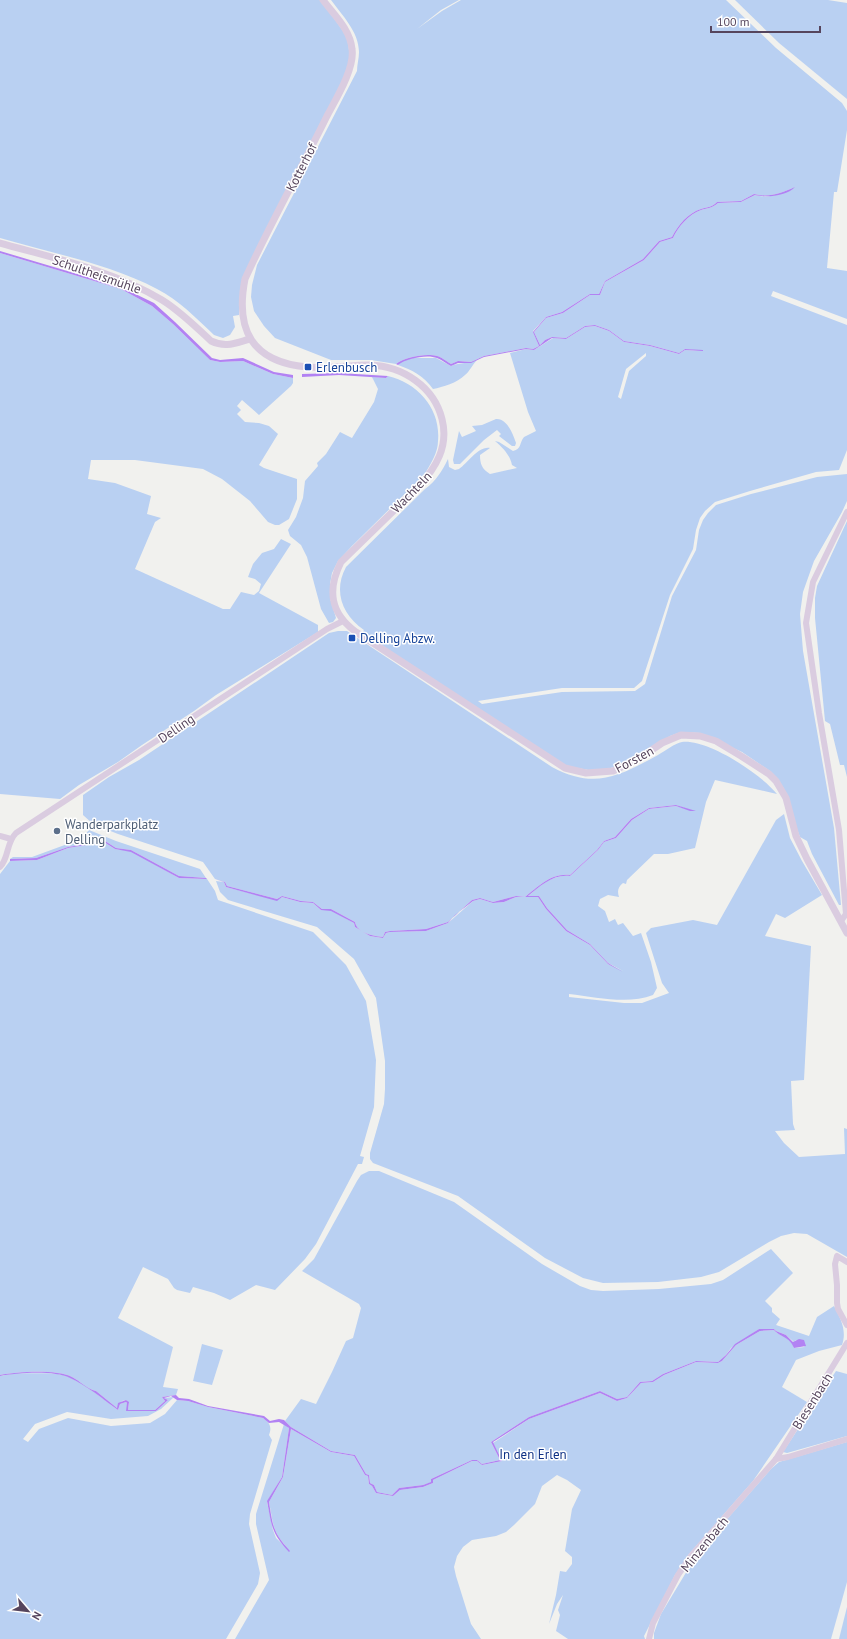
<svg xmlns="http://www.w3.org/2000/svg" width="847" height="1639" viewBox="0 0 847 1639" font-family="'PT Sans',sans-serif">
<rect width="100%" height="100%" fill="#f1f1ee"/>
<g fill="#b9d0f2" fill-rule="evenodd">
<path d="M 0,0 L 321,0 L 348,38 L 350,63 L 341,84 L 240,294 L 239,315 L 233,316 L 235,327 L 230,335 L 223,338 L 214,335 C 196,318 179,300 157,289 C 110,264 51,253 0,238 Z"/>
<path d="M 331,0 L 459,0 L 441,10 L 417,29 L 442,11 L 461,0 L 726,0 L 776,48 L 842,103 L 847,111 L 847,130 L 837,192 L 834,192 L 827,268 L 847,271 L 847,319 L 773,291 L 771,296 L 847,325 L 847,450 L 839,470 L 816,472 L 750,491 L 715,502 L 705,511 L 700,518 L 696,530 L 693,549 L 670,595 L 642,681 L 634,688 L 562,688 L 478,701 L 482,704 L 562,692 L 635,691 L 645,684 L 672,596 L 696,550 L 699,530 L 703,520 L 708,513 L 716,505 L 751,494 L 817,477 L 847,474 L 847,501 L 842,512 L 814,561 L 803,592 L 800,614 L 803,651 L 834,828 L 841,905 L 839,905 L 812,854 L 807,841 L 800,837 L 778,779 L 770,771 L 742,752 L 700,733 L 681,732 L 670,736 L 622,765 L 603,770 L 594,771 L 566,766 L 362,633 L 364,630 C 342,615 333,591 346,567 L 425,489 C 436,481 442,471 448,459 L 449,467 L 455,470 L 459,469 C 468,463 478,446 490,448 L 480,455 C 480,464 482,469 490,474 L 517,468 L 512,465 C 510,455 503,448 495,441 L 499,442 L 513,451 C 522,449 519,443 524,437 L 536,431 L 528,412 L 510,353 L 526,349 L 534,350 L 553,338 L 566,339 L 585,327 L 595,326 L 609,331 L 624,342 L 650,346 L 679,354 L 685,350 L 702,351 L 685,349 L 679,353 L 650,345 L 624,341 L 609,330 L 595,325 L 585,326 L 566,338 L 552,337 L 545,340 L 540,345 L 534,332 L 546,318 L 563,313 L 590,295 L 600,295 L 605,282 L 644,260 L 660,242 L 673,238 C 678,227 689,214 701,210 C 708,208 712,208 718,203 L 741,202 L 755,195 C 769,199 782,194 795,187 C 781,193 769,198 754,194 L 741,201 L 717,202 C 712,207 708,207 701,209 C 688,213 678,225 672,237 L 659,241 L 643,259 L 605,281 L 599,294 L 590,294 L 562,312 L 546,317 L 533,331 L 539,346 L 533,349 L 526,348 L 484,356 L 471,362 L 458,361 L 451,364 C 447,362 442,357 437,356 C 426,353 405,357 396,364 L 371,360 L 331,360 L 275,338 L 264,326 L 254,311 L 251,297 L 252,285 L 257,265 L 357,71 C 357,65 359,58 359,52 C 359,32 342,15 331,0 ZM 646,353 L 646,356 L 629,371 L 621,399 L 618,397 L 626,369 Z"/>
<path d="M 735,0 L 828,0 L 847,3 L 847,99 L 779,43 Z"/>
<path d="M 0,253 L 121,289 L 152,306 L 173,324 L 210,360 L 220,362 L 243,361 L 273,374 L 293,378 L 293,383 L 291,386 L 259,415 L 242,400 L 237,406 L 241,410 L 237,414 L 245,422 L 259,423 L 269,426 L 278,434 L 259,465 L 264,468 L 297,479 L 297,499 L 289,519 L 279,525 L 275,525 L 268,522 L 250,501 L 222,479 L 203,469 L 135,460 L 91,460 L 88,479 L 115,483 L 151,496 L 147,514 L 161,518 L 155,522 L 135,569 L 223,609 L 230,609 L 241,592 L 254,595 L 259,591 L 261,584 L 255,579 L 248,577 L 253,564 L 262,553 L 274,549 L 281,539 L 291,544 L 259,593 L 318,625 L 318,632 L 216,695 L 194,711 L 142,745 L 118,762 L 79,785 L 60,799 L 0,794 Z"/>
<path d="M 413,358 L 436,358 L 451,366 C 460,362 469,364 477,360 C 472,365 470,371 465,375 C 457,383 443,387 433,389 C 424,376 412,370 398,365 L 402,361 Z"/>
<path d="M 388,376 C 418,383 441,409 438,441 C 438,453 430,465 424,475 L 352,546 L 338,561 L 332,573 L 330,584 L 330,598 L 336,618 L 333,622 L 329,623 L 321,609 L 307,557 L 301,545 L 290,536 L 288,530 L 296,517 L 303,498 L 305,481 L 318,466 L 317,463 L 326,454 L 340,432 L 352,438 L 374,402 L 378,389 L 372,377 L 386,378 Z"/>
<path d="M 496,419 C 507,418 513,434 516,443 L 515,446 L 512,446 L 499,436 L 501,434 L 497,430 L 484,440 L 460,464 L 454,464 L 453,460 L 459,431 L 462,437 L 476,431 L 472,426 L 482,425 Z"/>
<path d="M 847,521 L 847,777 L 844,765 L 840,765 L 830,724 L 825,721 L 815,618 L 815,598 L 817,586 Z"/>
<path d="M 338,631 L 347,631 L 552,767 C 595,790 619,776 658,755 C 665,751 675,743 682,742 C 708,739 761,774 777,794 L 715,780 L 706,802 L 695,848 L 668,854 L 654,854 L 627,880 L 626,884 L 623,883 C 618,887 617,891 619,897 L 608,895 L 600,899 L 598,906 L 605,911 L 609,922 L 615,919 L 618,925 L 623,923 L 633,936 L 641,933 L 651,962 L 657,988 L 653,995 C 628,1005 596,997 569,994 L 569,997 L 624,1003 L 642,1003 L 669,993 L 662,983 L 646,933 L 651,928 L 693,920 L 717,925 L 776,820 L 784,814 L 790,838 L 802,861 L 822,895 L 785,918 L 776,914 L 765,936 L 811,946 L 804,1080 L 791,1081 L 793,1124 L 795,1130 L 775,1131 L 784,1143 L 799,1157 L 845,1154 L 844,1128 L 847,1129 L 847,1257 L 807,1234 L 794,1233 L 781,1236 L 769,1242 L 719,1272 L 701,1277 L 658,1282 L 603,1283 L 583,1278 L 545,1258 L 458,1196 L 373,1163 L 370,1159 L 370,1153 L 384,1104 L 385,1089 L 385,1061 L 376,998 L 354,959 L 317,927 L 228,900 L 220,892 L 216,881 L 224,882 L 226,887 L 277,900 L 282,897 L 300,902 L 313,903 L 321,910 L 331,910 L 354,923 L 355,927 L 370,936 L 383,938 L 386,933 L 390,932 L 426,931 L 448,923 L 473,901 L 480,899 L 493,903 L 504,902 L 516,897 L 538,897 L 546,909 L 566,931 L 590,945 L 608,964 L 623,971 L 608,963 L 590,944 L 567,930 L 547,908 L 539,896 L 527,897 C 540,886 552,874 570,876 L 598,850 L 604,842 L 616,838 L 632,820 L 649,809 L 676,806 L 690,810 L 676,805 L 649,808 L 631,819 L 615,837 L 604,841 L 597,850 L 570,875 C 551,873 539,886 525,897 L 516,896 L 493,902 L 480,898 L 472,900 L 448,922 L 426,929 L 390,931 L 385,932 L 383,937 C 373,936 357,933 355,922 L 331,909 L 322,909 L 313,902 L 301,901 L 282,896 L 277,899 L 227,886 L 225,882 L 215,879 L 203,862 L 118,834 L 93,824 L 83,815 L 83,795 L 109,777 L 139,760 L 329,633 Z"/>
<path d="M 89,830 L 116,841 L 200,869 L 206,878 L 179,876 L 131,850 L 116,848 L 105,841 L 68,847 L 36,858 L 10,859 L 13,857 L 32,857 L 81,839 Z"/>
<path d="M 104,842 L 115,849 L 131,851 L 179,878 L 207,879 L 215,891 L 218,900 L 313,932 L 346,965 L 366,1001 L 376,1060 L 374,1107 L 360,1156 L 364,1157 L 362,1164 L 358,1164 L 316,1244 L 305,1259 L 275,1290 L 256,1285 L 230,1300 L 214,1293 L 193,1287 L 190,1293 L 177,1290 L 174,1288 L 168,1279 L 143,1267 L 118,1318 L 173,1347 L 163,1387 L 178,1389 L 176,1395 L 162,1397 L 165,1401 L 155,1410 L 128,1410 L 129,1403 L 126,1400 L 122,1401 L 117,1408 L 96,1391 C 87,1389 80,1381 72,1377 C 56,1369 17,1372 0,1375 L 0,874 L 10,861 L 37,860 L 68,848 Z"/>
<path d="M 369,1171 L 379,1171 L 454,1202 L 542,1264 L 580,1286 L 591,1290 L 603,1291 L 659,1289 L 711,1284 L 723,1280 L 771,1249 L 793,1273 L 765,1301 L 772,1308 L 772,1312 L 780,1319 L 776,1325 L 809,1336 L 817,1317 L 834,1306 C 841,1319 847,1331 842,1345 L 819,1351 L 796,1360 L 782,1387 L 807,1402 L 753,1481 L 689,1554 L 675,1575 L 644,1636 L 645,1639 L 568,1639 L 556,1631 L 560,1615 L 558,1610 L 563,1595 L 557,1604 L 549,1624 L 556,1595 L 560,1571 L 566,1572 L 572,1564 L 572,1557 L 565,1551 L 572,1509 L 581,1490 L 567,1480 L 557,1475 L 542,1486 L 535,1504 L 514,1525 L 506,1532 L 496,1536 L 472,1540 L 463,1547 L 457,1556 L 454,1567 L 456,1576 L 471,1624 L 481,1639 L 235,1639 L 269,1580 L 256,1524 L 256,1514 L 284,1424 L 289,1428 L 282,1477 L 267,1502 L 273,1530 L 276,1538 L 290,1551 C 272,1531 274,1527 269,1502 L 283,1477 L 291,1429 L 331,1452 L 354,1456 L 365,1475 L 368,1476 L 369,1484 L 372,1486 L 376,1493 L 393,1496 L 400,1490 L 423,1487 L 433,1483 L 433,1480 L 472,1461 L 477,1461 L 482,1465 L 502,1461 L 493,1443 L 529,1419 L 600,1393 L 617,1401 L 627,1398 L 641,1383 L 653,1382 L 664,1375 L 696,1362 L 718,1363 L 722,1361 L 736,1345 L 760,1331 L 774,1330 C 781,1338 790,1336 794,1348 L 805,1347 L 796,1340 L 794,1342 L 786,1335 L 776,1331 L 774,1329 L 759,1329 L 731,1348 L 726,1355 L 718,1362 L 696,1361 L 663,1374 L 652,1381 L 640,1382 L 627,1397 L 617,1399 L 600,1391 L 529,1417 L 491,1442 L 500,1460 L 482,1464 L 477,1460 L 472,1460 L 431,1479 L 432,1482 L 423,1485 L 399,1488 L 392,1495 L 377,1492 L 374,1485 L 370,1483 L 369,1475 L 366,1474 L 355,1455 L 331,1451 L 291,1427 L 285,1421 L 301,1399 L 316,1404 L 332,1372 L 346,1341 L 353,1338 L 361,1308 L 359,1304 L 302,1271 L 314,1259 L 357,1181 L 361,1175 Z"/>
<path d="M 202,1344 L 223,1350 L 212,1385 L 193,1381 Z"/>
<path d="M 836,1371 L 847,1374 L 847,1436 L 787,1453 L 783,1452 Z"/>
<path d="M 17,1373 C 31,1374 51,1372 63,1375 C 81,1380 103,1399 118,1410 L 120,1404 L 126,1402 L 127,1403 L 127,1411 L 156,1411 L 168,1400 L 164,1398 L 174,1397 L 161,1409 L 148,1416 L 111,1419 L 67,1412 L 35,1424 L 23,1439 L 28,1442 L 39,1429 L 68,1418 L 111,1426 L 150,1423 L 165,1414 L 177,1400 L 188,1401 L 208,1407 L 263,1418 C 270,1423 272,1427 269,1435 L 272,1440 L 250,1514 L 249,1524 L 260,1573 L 258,1584 L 226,1639 L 0,1639 L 0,1376 Z"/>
<path d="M 847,1442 L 847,1582 L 831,1639 L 654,1639 L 654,1633 L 661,1614 L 699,1551 L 771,1469 L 779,1462 Z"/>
<path d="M 847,1607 L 847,1639 L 839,1639 Z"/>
</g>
<g fill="#b282f3">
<path d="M 795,187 C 787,196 766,198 755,195 L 741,202 L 718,203 C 712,208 708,208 701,210 C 689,214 678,227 673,238 L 660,242 L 644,260 L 605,282 L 600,295 L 590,295 L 563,313 L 546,318 L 534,332 L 540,345 L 545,340 L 552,337 L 566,338 L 585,326 L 595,325 L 609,330 L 624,341 L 650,345 L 679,353 L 685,349 L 703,350 L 703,351 L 685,350 L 679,354 L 650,346 L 624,342 L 609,331 L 595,326 L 585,327 L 566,339 L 552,338 L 534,350 L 526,349 L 484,357 L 471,363 L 458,363 L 451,366 C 447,364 442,360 437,358 C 428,354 406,358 398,365 L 396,364 C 405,357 426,353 437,356 C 442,357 447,362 451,364 L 458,361 L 471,362 L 484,356 L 526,348 L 533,349 L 539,346 L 533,332 L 546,317 L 562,312 L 590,294 L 599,294 L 605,281 L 643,259 L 659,241 L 672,237 C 678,225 688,213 701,209 C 708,207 712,207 717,202 L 741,201 L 754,194 C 769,198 781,193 795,187 Z"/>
<path d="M 0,251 L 121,287 L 154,303 L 175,322 L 212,358 L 220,360 L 243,358 L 274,372 L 293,375 L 293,378 L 273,374 L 243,361 L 220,362 L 210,360 L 173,324 L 152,306 L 121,289 L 0,253 Z"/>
<path d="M 339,373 L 388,376 L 386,378 L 339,375 L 302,377 L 302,374 Z"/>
<path d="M 676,805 L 696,811 L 690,811 L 676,806 L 649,809 L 632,820 L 616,838 L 604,842 L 598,850 L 570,876 C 553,874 540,886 528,896 L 539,896 L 547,908 L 567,930 L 590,944 L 608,963 L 623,972 L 608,964 L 590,945 L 566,931 L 546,909 L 538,897 L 516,897 L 504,902 L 493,903 L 480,899 L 473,901 L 455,915 L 448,923 L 426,931 L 390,932 L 386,933 L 383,938 L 370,936 L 355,927 L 354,923 L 331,911 L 321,910 L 313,903 L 300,902 L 282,897 L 277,901 L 226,887 L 224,882 L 215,879 L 225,882 L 227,886 L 277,899 L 282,896 L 301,901 L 313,902 L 322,909 L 331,909 L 355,922 C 357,933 373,936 383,937 L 385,932 L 390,931 L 426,929 L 448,922 L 472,900 L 480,898 L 493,902 L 516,896 L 525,897 C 539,886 551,873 570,875 L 597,850 L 604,841 L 615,837 L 631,819 L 649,808 Z"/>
<path d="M 105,841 L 116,848 L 131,850 L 179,876 L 206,878 L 207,879 L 179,878 L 131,852 L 115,849 L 104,842 L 68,848 L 37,860 L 10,861 L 10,859 L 36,858 L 68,847 Z"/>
<path d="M 759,1329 L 774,1329 L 776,1331 L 786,1335 L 793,1342 L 799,1339 L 804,1340 L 806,1346 L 794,1348 C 789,1336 781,1338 774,1330 L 760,1331 L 736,1345 L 722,1361 L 718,1363 L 696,1362 L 664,1375 L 653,1382 L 641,1383 L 627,1398 L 617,1401 L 600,1393 L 529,1419 L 493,1442 L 502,1461 L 482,1465 L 477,1461 L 472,1461 L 433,1480 L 433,1483 L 423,1487 L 400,1490 L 393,1496 L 376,1493 L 372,1486 L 369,1484 L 368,1476 L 365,1475 L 354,1456 L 331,1452 L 291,1429 L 283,1477 L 269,1502 C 273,1527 273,1532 290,1551 L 289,1552 C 271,1532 272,1527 267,1501 L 282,1477 L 289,1428 L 279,1422 L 269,1423 L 263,1418 L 208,1407 L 188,1401 L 177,1400 L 171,1396 L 164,1398 L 168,1400 L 156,1411 L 126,1411 L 127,1403 L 126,1402 L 120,1404 L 118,1410 C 104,1400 85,1384 70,1378 C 54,1370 17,1373 0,1376 L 0,1375 C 17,1372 56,1369 72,1377 C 80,1381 87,1389 96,1391 L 117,1408 L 118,1403 L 126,1400 L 129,1402 L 128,1410 L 155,1410 L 165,1401 L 162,1397 L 176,1395 L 179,1398 L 189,1399 L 208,1406 L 264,1416 L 270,1421 L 279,1419 L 284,1420 L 291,1427 L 331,1451 L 355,1455 L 366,1474 L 369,1475 L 370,1483 L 374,1485 L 377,1492 L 392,1495 L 399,1488 L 423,1485 L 431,1482 L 431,1479 L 472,1460 L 477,1460 L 482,1464 L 500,1460 L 491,1442 L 529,1417 L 600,1391 L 617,1399 L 627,1397 L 640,1382 L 652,1381 L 663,1374 L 696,1361 L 718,1362 L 726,1355 L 735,1344 Z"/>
</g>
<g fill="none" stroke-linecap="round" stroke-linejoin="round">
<g stroke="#dacce0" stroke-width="6">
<path d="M 0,836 L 11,839"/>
<path d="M 0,867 C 9,858 6,843 16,833 L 327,629 L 343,621"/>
<path d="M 841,921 L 846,914 L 839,830 L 819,713 L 806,623 L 813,582 L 847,512"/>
<path d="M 847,1262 L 837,1256 L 835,1264 L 837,1285 L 837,1303 L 838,1309 L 847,1325"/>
<path d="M 776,1459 L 788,1457 L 847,1439"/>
<path d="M 649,1639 L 653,1623 L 678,1575 L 691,1556 L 776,1459 L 847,1343"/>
</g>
<g stroke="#dacce0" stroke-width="7">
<path d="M 323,0 C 334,15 350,29 352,49 C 355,68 336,99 327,116 C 300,171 270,224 245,279 C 235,330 252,362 307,367 C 328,369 349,365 370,365 C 403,366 434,387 442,419 C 449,446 436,468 418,487 L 341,562 C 327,590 330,613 356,632 L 565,768 L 586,773 L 613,771 L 640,758 L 662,743 L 681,735 L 700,736 L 716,741 L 741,756 L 769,774 L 776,781 L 786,798 L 796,836 L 807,859 L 847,933"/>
<path d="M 0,243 C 54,258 114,271 162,300 C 180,311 196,327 211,341 C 226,348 235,343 250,339"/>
</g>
</g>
<g fill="#1a4fb4" stroke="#fff" stroke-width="1.5">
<rect x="304" y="363" width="8" height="8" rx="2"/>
<rect x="348" y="634" width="8" height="8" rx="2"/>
</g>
<circle fill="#5c6f8a" stroke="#fff" stroke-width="1.5" cx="57" cy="831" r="4"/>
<g text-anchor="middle" stroke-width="3" stroke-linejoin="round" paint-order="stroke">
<g font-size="13" fill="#56455d" stroke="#fff">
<text transform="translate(301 167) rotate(-63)" y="5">Kotterhof</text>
<text transform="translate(97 274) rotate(19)" y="5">Schultheismühle</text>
<text transform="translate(411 492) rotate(-46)" y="5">Wachteln</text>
<text transform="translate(176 728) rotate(-34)" y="5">Delling</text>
<text transform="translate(634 759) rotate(-28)" y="5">Forsten</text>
<text transform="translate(812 1401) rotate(-58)" y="5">Biesenbach</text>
<text transform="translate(704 1544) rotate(-51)" y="5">Minzenbach</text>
</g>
<g font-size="13" fill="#164399" stroke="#fff" text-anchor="start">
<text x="316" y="372">Erlenbusch</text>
<text x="360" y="643">Delling Abzw.</text>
</g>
<g font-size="13" fill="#4e5e75" stroke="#fff" text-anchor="start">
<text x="65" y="829">Wanderparkplatz<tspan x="65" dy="15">Delling</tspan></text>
</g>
<g font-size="13" fill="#0f3185" stroke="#fff">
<text x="533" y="1459">In den Erlen</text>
</g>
</g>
<g transform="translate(28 1611) rotate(118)" stroke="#ffffff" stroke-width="3" paint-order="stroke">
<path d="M0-3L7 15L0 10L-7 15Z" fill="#56455d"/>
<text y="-6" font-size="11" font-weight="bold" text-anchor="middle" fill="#56455d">N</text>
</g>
<path d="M711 26v6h109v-6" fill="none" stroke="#56455d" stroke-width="2"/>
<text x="717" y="26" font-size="12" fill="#56455d" stroke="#ffffff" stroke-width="3" paint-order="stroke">100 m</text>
</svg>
